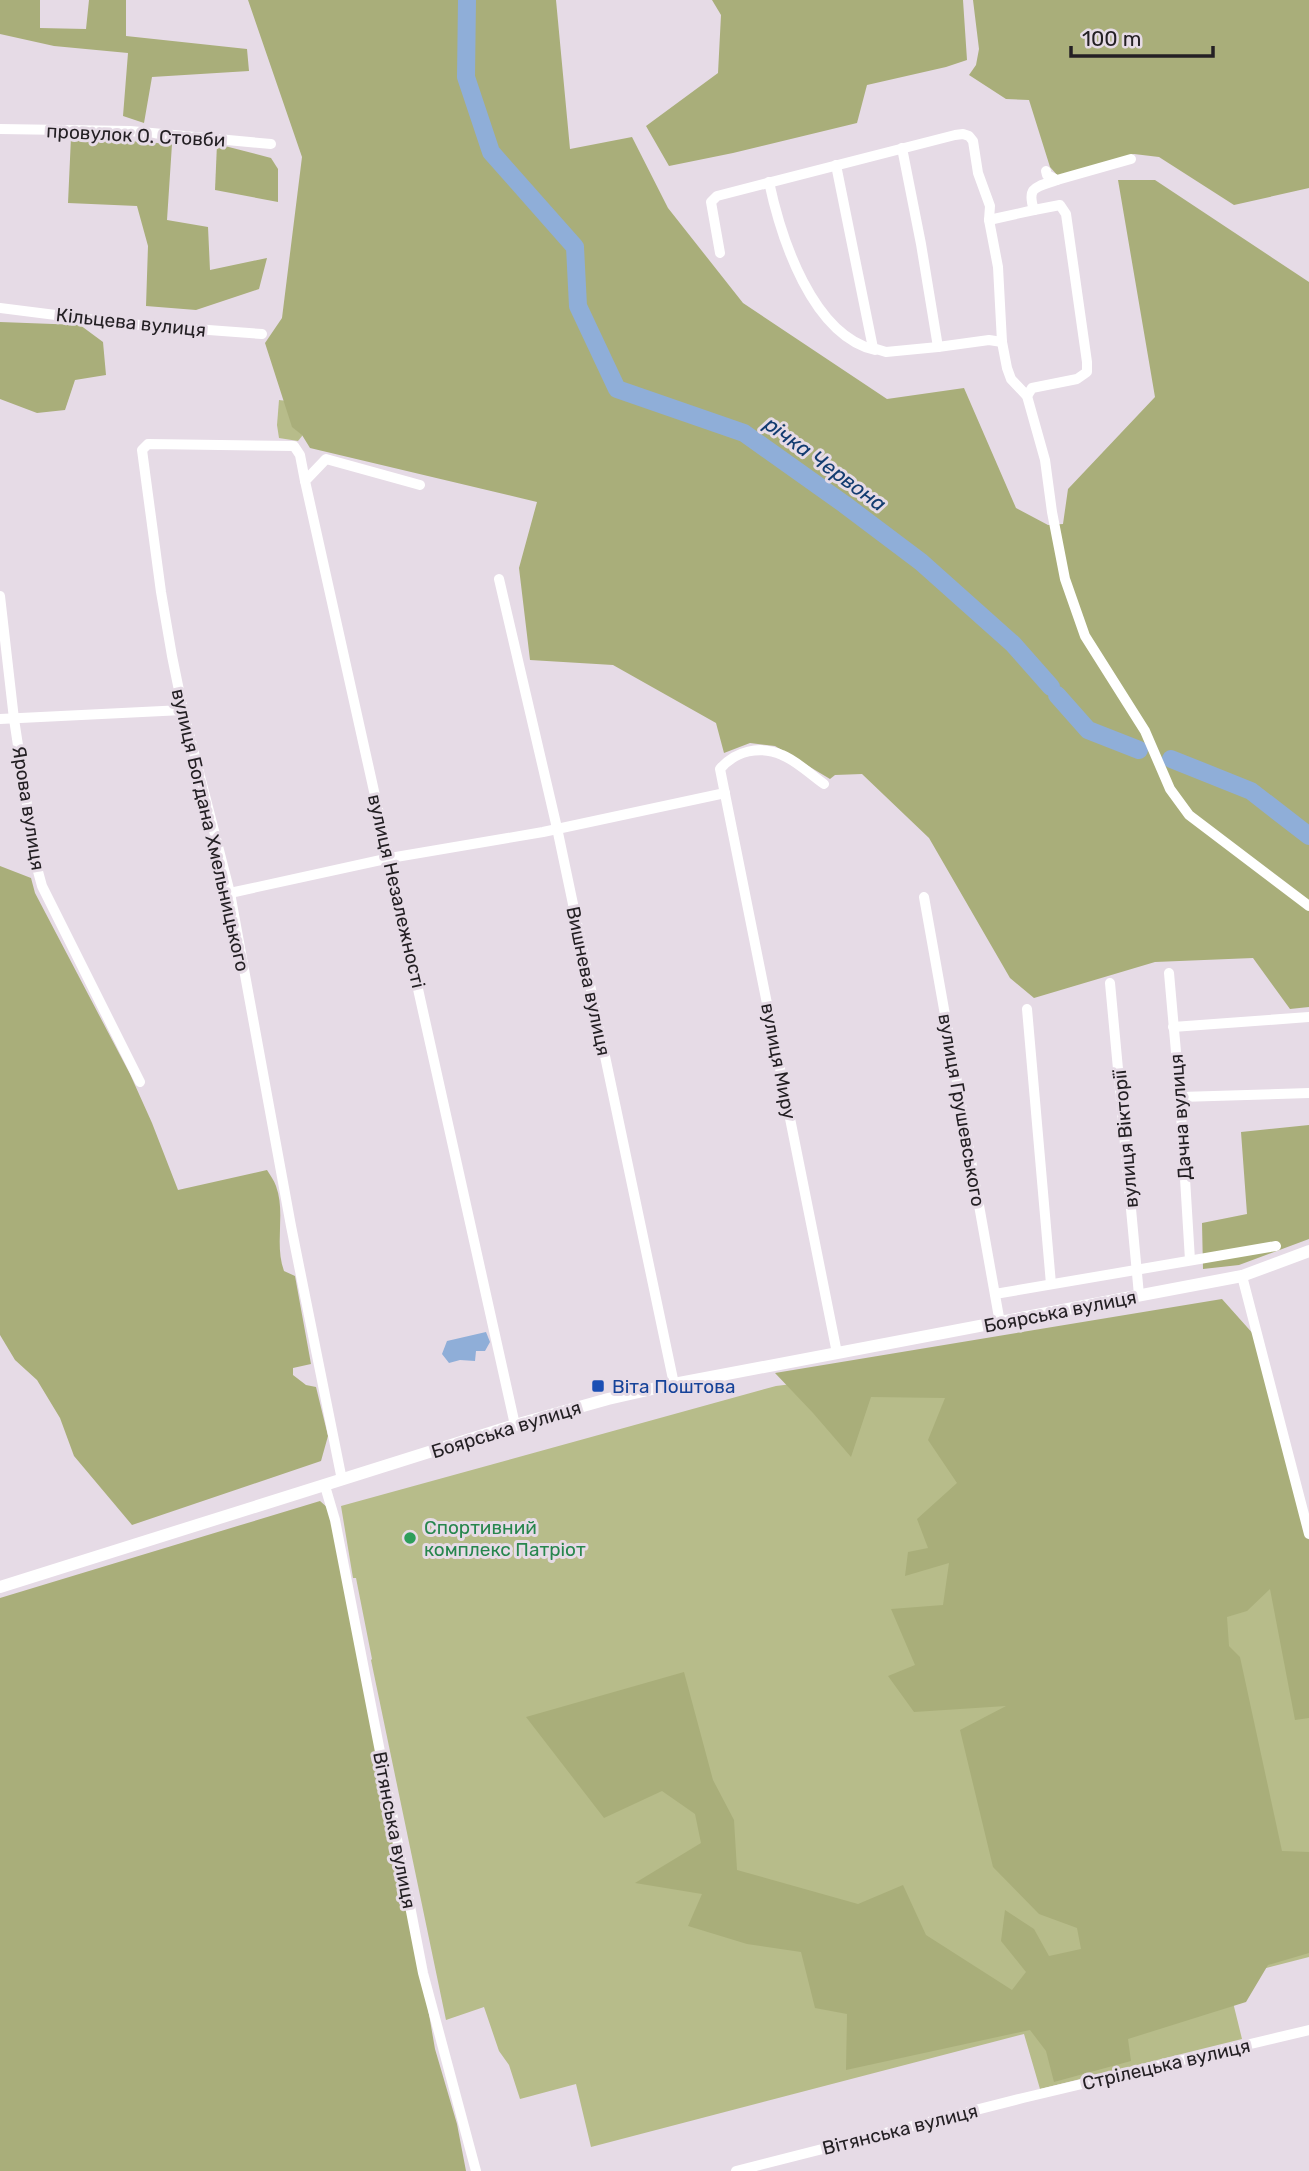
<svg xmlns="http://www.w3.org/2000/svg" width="1309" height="2171" viewBox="0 0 1309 2171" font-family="Rubik,sans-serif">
<rect width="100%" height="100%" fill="#e6dbe6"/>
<g fill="#b7bc8a">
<path d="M 279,400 L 304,403 L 311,425 L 298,441 L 279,438 L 277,425 Z"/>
<path d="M 1220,1331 L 1309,1575 L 1309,1957 L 1227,1978 L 1242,2039 L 1040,2089 L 1024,2034 L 591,2147 L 576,2084 L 520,2099 L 509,2065 L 499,2051 L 484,2007 L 446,2020 L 371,1660 L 372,1659 L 356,1578 L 353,1578 L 341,1506 L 776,1386 Z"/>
</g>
<g fill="#a9ae7a">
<path d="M 0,0 L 40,0 L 40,28 L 86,29 L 89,0 L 126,0 L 126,36 L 247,49 L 249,71 L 152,77 L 144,123 L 123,116 L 128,53 L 54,46 L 0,34 Z"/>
<path d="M 248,0 L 556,0 L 570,149 L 632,137 L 668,208 L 743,303 L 887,399 L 964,388 L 1016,508 L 1048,525 L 1063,524 L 1068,489 L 1155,397 L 1118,180 L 1155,180 L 1309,282 L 1309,1007 L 1290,1009 L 1253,958 L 1155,962 L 1034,998 L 1010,978 L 929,838 L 862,774 L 835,775 L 830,779 L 775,746 L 750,743 L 724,753 L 716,723 L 613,665 L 530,660 L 519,568 L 537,502 L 310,448 L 302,435 L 292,427 L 265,343 L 282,318 L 302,157 Z"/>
<path d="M 712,0 L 963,0 L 967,60 L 946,67 L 867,85 L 857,123 L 733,153 L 669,166 L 646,126 L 718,73 L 721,15 Z"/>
<path d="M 973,0 L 1309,0 L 1309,188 L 1234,205 L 1159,157 L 1134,154 L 1058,176 L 1050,167 L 1029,100 L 1006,99 L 969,75 L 976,65 L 979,49 Z"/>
<path d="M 71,137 L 172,144 L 167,220 L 208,227 L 210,270 L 267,258 L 259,289 L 196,310 L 146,306 L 148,246 L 137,206 L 68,203 Z"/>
<path d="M 217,144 L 271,158 L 278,169 L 278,202 L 215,190 Z"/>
<path d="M 0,322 L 80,325 L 103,342 L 106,375 L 75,380 L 65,410 L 37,413 L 0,399 Z"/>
<path d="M 0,866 L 31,878 L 35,893 L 130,1074 L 152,1123 L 178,1190 L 267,1170 C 270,1175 274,1180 276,1186 C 286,1213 274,1244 284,1271 L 295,1276 L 311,1364 L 293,1368 L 293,1375 L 306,1385 L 316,1387 L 328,1436 L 321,1461 L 132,1525 L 74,1456 L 60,1418 L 37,1380 L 15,1360 L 0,1335 Z"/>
<path d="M 1309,1125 L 1309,1239 L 1239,1265 L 1203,1269 L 1202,1223 L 1247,1214 L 1241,1132 Z"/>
<path d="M 1222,1299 L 1255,1336 L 1287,1436 L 1309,1540 L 1309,1718 L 1295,1720 L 1270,1589 L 1247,1611 L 1227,1617 L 1229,1646 L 1240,1657 L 1282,1851 L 1309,1852 L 1309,1953 L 1268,1965 L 1246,2002 L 1128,2039 L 1131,2061 L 1054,2082 L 1046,2051 L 1030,2030 L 846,2070 L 847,2014 L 815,2008 L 801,1952 L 747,1944 L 688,1926 L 702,1894 L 635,1883 L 701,1843 L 695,1814 L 662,1791 L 604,1818 L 526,1717 L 684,1672 L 713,1780 L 734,1820 L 737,1870 L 858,1904 L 903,1885 L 926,1935 L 1012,1990 L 1026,1972 L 1001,1941 L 1005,1910 L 1034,1929 L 1049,1956 L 1081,1949 L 1077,1928 L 1039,1914 L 993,1867 L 960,1730 L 1006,1706 L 914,1712 L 888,1676 L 915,1665 L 891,1609 L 943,1605 L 949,1563 L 905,1576 L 908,1552 L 928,1548 L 917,1519 L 957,1483 L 928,1440 L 945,1398 L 871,1397 L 851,1457 L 813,1413 L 775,1373 Z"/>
<path d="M 320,1501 L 337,1516 L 389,1783 L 435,2049 L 457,2124 L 466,2171 L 0,2171 L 0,1598 Z"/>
</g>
<path fill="#8faed8" d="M 486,1332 L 490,1342 L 485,1351 L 476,1351 L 475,1361 L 460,1360 L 449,1363 L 442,1354 L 447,1341 Z"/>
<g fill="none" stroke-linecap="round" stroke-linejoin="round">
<g stroke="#8faed8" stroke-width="18">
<path d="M 467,0 L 466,77 L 491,152 L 575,247 L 578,306 L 617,389 L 744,433 L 844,504 L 921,562 L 1013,644 L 1051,687"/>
<path d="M 1057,695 L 1088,730 L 1139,750"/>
<path d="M 1171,759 L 1251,791 L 1309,836"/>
</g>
<g stroke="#fff" stroke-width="10">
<path d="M 0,129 L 130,131 L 271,144"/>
<path d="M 902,148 L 921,244 L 938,347 L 989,340 L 1002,342"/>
<path d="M 836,165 L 873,348 L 886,352 L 938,347"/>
<path d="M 1046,171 L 1047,175 L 1057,180 L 1131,159"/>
<path d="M 769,182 C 781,238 812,335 875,350"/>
<path d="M 989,220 L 1034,210 C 1026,186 1037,187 1057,180"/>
<path d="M 720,253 L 711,202 L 717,196 L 955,135 L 963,134 L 969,136 L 973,141 L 978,173 L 990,206 L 989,220 L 998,267 L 1002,342 L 1007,368 L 1011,379 L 1027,396 L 1045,460 L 1052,512 L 1065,579 L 1085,636 L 1145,731 L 1170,789 L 1189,815 L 1309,906"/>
<path d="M 0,308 L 127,324 L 262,334"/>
<path d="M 1027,396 L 1032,388 L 1077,379 L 1087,372 L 1087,362 L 1066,214 L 1060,205 L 1034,210"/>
<path d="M 305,481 L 300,455 L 294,446 L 148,444 L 142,450 L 161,592 L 172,656 L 183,710 L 230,893 L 291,1226 L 342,1480"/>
<path d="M 420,485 L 326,459 L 305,481 L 515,1425"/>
<path d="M 499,579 L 557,828 L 674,1384"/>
<path d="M 0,596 L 14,719 L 36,864 L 42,886 L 140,1082"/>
<path d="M 0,719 L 183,710"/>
<path d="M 824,784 C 811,775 797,761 782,755 C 760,745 735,751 720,769 L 837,1353"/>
<path d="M 230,893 L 390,858 L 543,832 L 725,793"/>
<path d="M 924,897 L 1000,1323"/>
<path d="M 1169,973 L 1180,1097 L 1190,1260"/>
<path d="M 1110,983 L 1139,1295"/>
<path d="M 1027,1009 L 1051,1284"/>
<path d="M 1173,1027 L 1309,1017"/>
<path d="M 1180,1097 L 1309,1093"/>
<path d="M 1242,1276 L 1309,1534"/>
<path d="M 995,1294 L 1276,1246"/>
<path d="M 325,1486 L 335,1520 L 423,1973 L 476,2171"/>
<path d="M 736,2171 L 1023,2098 L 1309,2030"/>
</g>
<path stroke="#fff" stroke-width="12" d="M 0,1587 L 515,1425 L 608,1399 L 674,1384 L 1242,1276 L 1309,1251"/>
</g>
<rect fill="#1a4fb4" stroke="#e6dbe6" stroke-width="2.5" x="591" y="1379" width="14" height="14" rx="3.5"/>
<circle fill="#2e9e5b" stroke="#e6dbe6" stroke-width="2.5" cx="410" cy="1538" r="7"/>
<g text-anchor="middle" stroke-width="6" stroke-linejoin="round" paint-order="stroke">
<g font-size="19" fill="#242024" stroke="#e6dbe6">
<text transform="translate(136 135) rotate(3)" y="7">провулок О. Стовби</text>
<text transform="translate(131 322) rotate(6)" y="7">Кільцева вулиця</text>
<text transform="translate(29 808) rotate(81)" y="7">Ярова вулиця</text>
<text transform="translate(211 830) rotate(77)" y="7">вулиця Богдана Хмельницького</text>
<text transform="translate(397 891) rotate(77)" y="7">вулиця Незалежності</text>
<text transform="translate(589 981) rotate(78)" y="7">Вишнева вулиця</text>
<text transform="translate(779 1061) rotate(79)" y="7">вулиця Миру</text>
<text transform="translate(962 1110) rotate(80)" y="7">вулиця Грушевського</text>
<text transform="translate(1180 1117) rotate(-94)" y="7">Дачна вулиця</text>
<text transform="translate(1125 1139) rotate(-95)" y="7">вулиця Вікторії</text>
<text transform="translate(1060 1311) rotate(-11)" y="7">Боярська вулиця</text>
<text transform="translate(506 1429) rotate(-17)" y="7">Боярська вулиця</text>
<text transform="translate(395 1830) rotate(79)" y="7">Вітянська вулиця</text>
<text transform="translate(1166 2064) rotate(-13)" y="7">Стрілецька вулиця</text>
<text transform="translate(900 2129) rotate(-14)" y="7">Вітянська вулиця</text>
</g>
<g font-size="19" fill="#164399" stroke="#e6dbe6" text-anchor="start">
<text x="612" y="1393">Віта Поштова</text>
</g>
<g font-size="19" fill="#27864d" stroke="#e6dbe6" text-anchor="start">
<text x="424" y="1534">Спортивний<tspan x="424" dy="22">комплекс Патріот</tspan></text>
</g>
<g font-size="21" font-style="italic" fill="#133c70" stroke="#e6dbe6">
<text transform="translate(825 464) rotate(36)" y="7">річка Червона</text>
</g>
</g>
<path d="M1071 46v10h142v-10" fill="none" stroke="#242024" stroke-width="3.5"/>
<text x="1082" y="46" font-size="21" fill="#242024" stroke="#e6dbe6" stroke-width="5" paint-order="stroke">100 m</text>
</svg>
